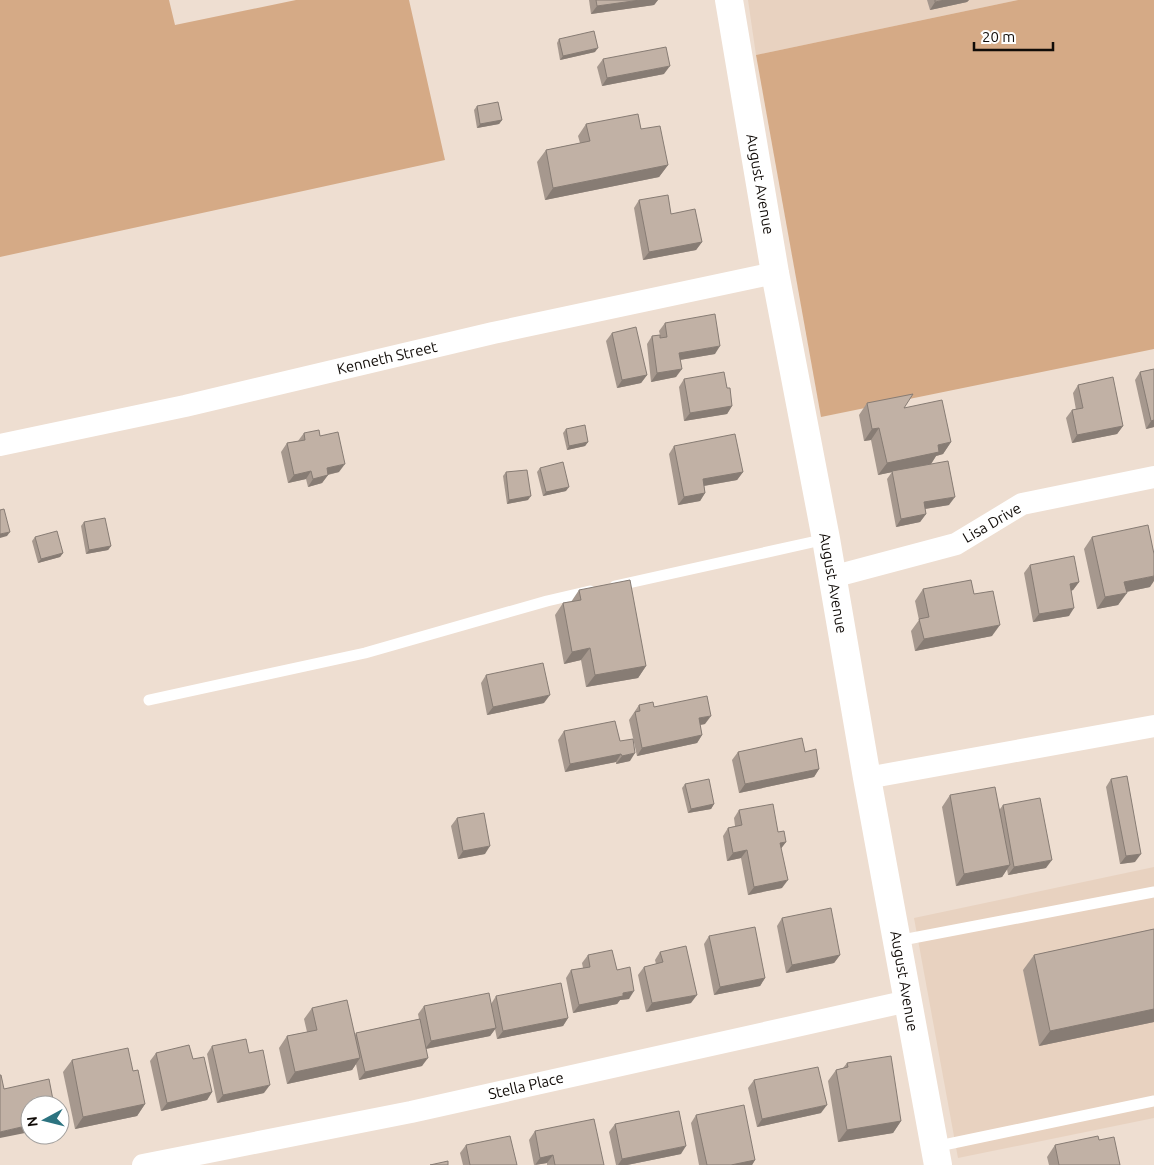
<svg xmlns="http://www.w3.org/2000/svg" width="1154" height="1165" viewBox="0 0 1154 1165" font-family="Ubuntu,sans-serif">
<rect width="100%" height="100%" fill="#eeded1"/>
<g fill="#e8d2c0">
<path d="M 748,0 L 1018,0 L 756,55 Z"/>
<path d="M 1154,867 L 1154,1118 L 958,1158 L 914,918 Z"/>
</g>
<g fill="#d5aa86">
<path d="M 0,0 L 169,0 L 175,25 L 296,0 L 409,0 L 445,160 L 0,257 Z"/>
<path d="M 1018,0 L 1154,0 L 1154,349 L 821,417 L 756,55 Z"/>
</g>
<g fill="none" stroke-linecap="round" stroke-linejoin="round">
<g stroke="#fff" stroke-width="11">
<path d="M 615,586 L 826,539"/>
<path d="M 149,700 L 365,653 L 547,601 L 590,591"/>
<path d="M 897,941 L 1154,892"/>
<path d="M 934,1147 L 1154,1101"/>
</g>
<g stroke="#fff" stroke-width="22">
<path d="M 0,445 L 185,406 L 493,333 L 775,273"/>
<path d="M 832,577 L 956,544 L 1022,504 L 1154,477"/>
<path d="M 867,778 L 1154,726"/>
<path d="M 143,1165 L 411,1112 L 908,1001"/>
</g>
<path stroke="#fff" stroke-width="28" d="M 729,0 L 775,273 L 826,539 L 867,778 L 938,1165"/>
</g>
<g fill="#a6988e">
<path d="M 589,0 L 658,0 L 654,5 L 591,14 Z"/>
<path d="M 927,0 L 969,0 L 967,2 L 930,10 Z"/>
<path d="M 559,39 L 595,52 L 560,60 L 557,43 Z"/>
<path d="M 603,59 L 664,74 L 602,86 L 597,67 Z"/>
<path d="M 477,106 L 502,120 L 499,124 L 477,128 L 474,110 Z"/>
<path d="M 586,124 L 641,129 L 668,165 L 659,177 L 545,200 L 537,162 L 546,150 L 580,143 L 578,136 Z"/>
<path d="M 639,200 L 671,214 L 702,242 L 696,250 L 643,260 L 634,208 Z"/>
<path d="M 665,323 L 715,354 L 680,360 L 676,377 L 651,382 L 647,344 L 652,336 L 660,335 L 659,331 Z"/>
<path d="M 612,333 L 647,375 L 641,383 L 617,388 L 606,341 Z"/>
<path d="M 1154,369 L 1154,427 L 1146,429 L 1135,380 L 1140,372 Z"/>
<path d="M 684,379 L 727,388 L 732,406 L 727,414 L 684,421 L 679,387 Z"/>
<path d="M 1078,385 L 1123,426 L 1117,434 L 1072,443 L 1066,418 L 1072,410 L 1076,410 L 1073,393 Z"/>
<path d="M 867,403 L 904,408 L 951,442 L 943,454 L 936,456 L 931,464 L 949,505 L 925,509 L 926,514 L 920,522 L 896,527 L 887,479 L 892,472 L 878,475 L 871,440 L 864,441 L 859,415 Z"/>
<path d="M 566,429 L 588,442 L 585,446 L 567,450 L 563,433 Z"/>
<path d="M 304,433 L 320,436 L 339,472 L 328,475 L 322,483 L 308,487 L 306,479 L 288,483 L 281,452 L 287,443 L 298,441 Z"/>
<path d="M 674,446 L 743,472 L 737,480 L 704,486 L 705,493 L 700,501 L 678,505 L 669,454 Z"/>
<path d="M 540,468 L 566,491 L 543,496 L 537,472 Z"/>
<path d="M 506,472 L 528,500 L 507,504 L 503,476 Z"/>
<path d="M 84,522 L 111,546 L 108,550 L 86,554 L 81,526 Z"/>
<path d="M 35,537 L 63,553 L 60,557 L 38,563 L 32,541 Z"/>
<path d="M 1092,537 L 1150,587 L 1126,592 L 1118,605 L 1097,609 L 1084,549 Z"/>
<path d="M 1030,565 L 1079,582 L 1073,590 L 1071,591 L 1069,616 L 1033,622 L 1024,573 Z"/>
<path d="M 923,589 L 974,594 L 992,636 L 915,651 L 911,631 L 919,620 L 915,601 Z"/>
<path d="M 579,590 L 646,666 L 638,678 L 586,687 L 581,660 L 564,664 L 555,615 L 563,603 L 571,602 Z"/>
<path d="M 486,675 L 544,703 L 487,715 L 481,683 Z"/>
<path d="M 639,705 L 654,707 L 705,724 L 700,725 L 702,735 L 697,743 L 637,756 L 629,720 Z"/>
<path d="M 564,731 L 620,741 L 630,761 L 616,764 L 616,762 L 565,772 L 558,740 Z"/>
<path d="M 738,752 L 805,752 L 819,769 L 814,777 L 739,793 L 732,760 Z"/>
<path d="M 1111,779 L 1135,862 L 1120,864 L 1106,787 Z"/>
<path d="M 685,784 L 714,804 L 711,809 L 688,813 L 682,788 Z"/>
<path d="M 950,795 L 1000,809 L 1003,805 L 1046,868 L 1008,875 L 1007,869 L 1002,877 L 956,886 L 942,807 Z"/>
<path d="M 739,810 L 778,832 L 786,842 L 781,848 L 782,888 L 748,895 L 741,858 L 727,861 L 723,836 L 728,828 L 735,826 L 734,818 Z"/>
<path d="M 457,818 L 485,854 L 458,859 L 451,826 Z"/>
<path d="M 782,918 L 840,955 L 834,963 L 786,973 L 777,926 Z"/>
<path d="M 1154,929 L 1154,1022 L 1039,1046 L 1023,970 L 1034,955 Z"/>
<path d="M 709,936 L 765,978 L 760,986 L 714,995 L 704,944 Z"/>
<path d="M 660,952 L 691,1003 L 646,1012 L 638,975 L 644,967 L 656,964 L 655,960 Z"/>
<path d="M 588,955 L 617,970 L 629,999 L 620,1000 L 617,1004 L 573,1013 L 566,978 L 571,970 L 583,968 L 582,963 Z"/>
<path d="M 496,996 L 568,1018 L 563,1026 L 497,1039 L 495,1029 L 490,1036 L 426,1049 L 422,1066 L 359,1080 L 356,1064 L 352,1070 L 287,1084 L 279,1048 L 287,1036 L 307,1032 L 304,1019 L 312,1008 L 355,1035 L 356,1033 L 419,1019 L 418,1014 L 424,1006 L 491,1004 Z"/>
<path d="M 212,1046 L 249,1053 L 264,1093 L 217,1103 L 207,1054 Z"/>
<path d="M 156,1053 L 193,1059 L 212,1092 L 207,1100 L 161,1111 L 150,1061 Z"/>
<path d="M 72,1060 L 133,1071 L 145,1104 L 137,1116 L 75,1129 L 63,1072 Z"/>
<path d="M 847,1063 L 901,1121 L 893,1133 L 838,1142 L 828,1081 L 836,1070 L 843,1068 Z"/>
<path d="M 754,1080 L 821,1113 L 757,1127 L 748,1088 Z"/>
<path d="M 696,1115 L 755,1160 L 752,1165 L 699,1165 L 691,1123 Z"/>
<path d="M 615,1124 L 681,1154 L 627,1165 L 616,1165 L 609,1132 Z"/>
<path d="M 535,1131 L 604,1165 L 547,1165 L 547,1163 L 534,1165 L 529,1140 Z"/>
<path d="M 1099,1140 L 1120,1165 L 1049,1165 L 1047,1157 L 1055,1145 Z"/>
<path d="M 466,1145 L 517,1165 L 463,1165 L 460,1153 Z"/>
</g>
<g fill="#877c74">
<path d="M 640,0 L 658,0 L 654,5 L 591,14 L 597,6 Z"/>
<path d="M 945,0 L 969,0 L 967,2 L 930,10 L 935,2 Z"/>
<path d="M 598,48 L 595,52 L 560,60 L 563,56 Z"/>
<path d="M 670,66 L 664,74 L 602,86 L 607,78 Z"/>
<path d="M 502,120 L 499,124 L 477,128 L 480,124 Z"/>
<path d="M 668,165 L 659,177 L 545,200 L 553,188 Z"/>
<path d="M 702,242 L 696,250 L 643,260 L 649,252 Z"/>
<path d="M 720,346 L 715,354 L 673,361 L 679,353 Z"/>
<path d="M 682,369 L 676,377 L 651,382 L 657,373 Z"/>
<path d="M 647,375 L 641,383 L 617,388 L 622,380 Z"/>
<path d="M 732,406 L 727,414 L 684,421 L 690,413 Z"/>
<path d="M 1154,420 L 1154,427 L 1146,429 L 1151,421 Z"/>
<path d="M 1123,426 L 1117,434 L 1072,443 L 1077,435 Z"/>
<path d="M 879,428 L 871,440 L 864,441 L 872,429 Z"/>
<path d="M 588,442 L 585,446 L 567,450 L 569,446 Z"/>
<path d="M 951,442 L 943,454 L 936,456 L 931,464 L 878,475 L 887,463 L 938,445 Z"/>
<path d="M 345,464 L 339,472 L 321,476 L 327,468 Z"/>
<path d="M 311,471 L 306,479 L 288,483 L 294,475 Z"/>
<path d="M 743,472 L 737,480 L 697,487 L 703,479 Z"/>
<path d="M 328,475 L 322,483 L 308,487 L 313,479 Z"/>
<path d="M 569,487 L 566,491 L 543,496 L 546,492 Z"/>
<path d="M 705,493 L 700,501 L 678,505 L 684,497 Z"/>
<path d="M 531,496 L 528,500 L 507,504 L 509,500 Z"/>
<path d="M 955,497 L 949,505 L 918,510 L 924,502 Z"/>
<path d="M 926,514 L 920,522 L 896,527 L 901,519 Z"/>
<path d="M 10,532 L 7,536 L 0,538 L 0,534 Z"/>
<path d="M 111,546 L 108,550 L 86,554 L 89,550 Z"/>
<path d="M 63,553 L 60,557 L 38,563 L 41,559 Z"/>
<path d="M 1154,576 L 1154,581 L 1150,587 L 1116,594 L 1124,582 Z"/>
<path d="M 1079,582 L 1073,590 L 1064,592 L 1070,584 Z"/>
<path d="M 1127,593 L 1118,605 L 1097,609 L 1105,597 Z"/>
<path d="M 1074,608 L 1069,616 L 1033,622 L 1039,614 Z"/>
<path d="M 1000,625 L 992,636 L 915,651 L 924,639 Z"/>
<path d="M 590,648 L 581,660 L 564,664 L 572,652 Z"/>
<path d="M 646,666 L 638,678 L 586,687 L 595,675 Z"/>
<path d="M 550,695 L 544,703 L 487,715 L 493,707 Z"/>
<path d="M 711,716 L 705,724 L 693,726 L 699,718 Z"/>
<path d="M 702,735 L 697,743 L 637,756 L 642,748 Z"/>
<path d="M 635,753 L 630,761 L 616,764 L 622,756 Z"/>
<path d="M 621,754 L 616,762 L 565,772 L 570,764 Z"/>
<path d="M 819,769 L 814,777 L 739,793 L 745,784 Z"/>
<path d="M 714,804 L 711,809 L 688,813 L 691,809 Z"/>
<path d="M 786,842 L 780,850 L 780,843 Z"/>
<path d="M 490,846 L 485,854 L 458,859 L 463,851 Z"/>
<path d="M 747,850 L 741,858 L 727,861 L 733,853 Z"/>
<path d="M 1141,854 L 1135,862 L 1120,864 L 1126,856 Z"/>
<path d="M 1052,860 L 1046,868 L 1008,875 L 1014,867 Z"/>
<path d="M 1010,865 L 1002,877 L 956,886 L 964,874 Z"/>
<path d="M 788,880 L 782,888 L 748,895 L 754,887 Z"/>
<path d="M 840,955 L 834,963 L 786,973 L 792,965 Z"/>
<path d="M 765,978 L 760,986 L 714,995 L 720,987 Z"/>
<path d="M 634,991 L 629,999 L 620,1000 L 617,1004 L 573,1013 L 579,1005 L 623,993 Z"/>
<path d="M 697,995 L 691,1003 L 646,1012 L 652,1003 Z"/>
<path d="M 1154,1009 L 1154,1022 L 1039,1046 L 1050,1031 Z"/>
<path d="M 568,1018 L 563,1026 L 497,1039 L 503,1031 Z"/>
<path d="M 496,1028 L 490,1036 L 425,1049 L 431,1041 Z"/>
<path d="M 360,1058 L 352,1070 L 287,1084 L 295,1072 Z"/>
<path d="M 428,1058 L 422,1066 L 359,1080 L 365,1072 Z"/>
<path d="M 270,1085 L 264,1093 L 217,1103 L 223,1095 Z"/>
<path d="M 212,1092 L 207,1100 L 161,1111 L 167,1103 Z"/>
<path d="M 145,1104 L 137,1116 L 75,1129 L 83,1117 Z"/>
<path d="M 827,1105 L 821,1113 L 757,1127 L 762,1119 Z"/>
<path d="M 901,1121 L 893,1133 L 838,1142 L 847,1130 Z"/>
<path d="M 30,1125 L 30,1132 L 0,1138 L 0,1132 Z"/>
<path d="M 686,1146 L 681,1154 L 627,1165 L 618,1165 L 622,1159 Z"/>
<path d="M 553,1155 L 547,1163 L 535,1165 L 540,1158 Z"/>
<path d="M 755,1160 L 752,1165 L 731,1165 Z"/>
</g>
<g fill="#c1b1a5" stroke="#877c74">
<path d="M 596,0 L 640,0 L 597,6 Z"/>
<path d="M 935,0 L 945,0 L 935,2 Z"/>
<path d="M 594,31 L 598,48 L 563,56 L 559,39 Z"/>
<path d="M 666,47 L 670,66 L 607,78 L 603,59 Z"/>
<path d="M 498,102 L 502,120 L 480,124 L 477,106 Z"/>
<path d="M 638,114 L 641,129 L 660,126 L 668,165 L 553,188 L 546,150 L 590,141 L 586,124 Z"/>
<path d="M 668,195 L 671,214 L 695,209 L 702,242 L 649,252 L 639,200 Z"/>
<path d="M 715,314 L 720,346 L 679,353 L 682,369 L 657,373 L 652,336 L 660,335 L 660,338 L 667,337 L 665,323 Z"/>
<path d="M 636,327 L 647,375 L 622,380 L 612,333 Z"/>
<path d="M 1154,369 L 1154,420 L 1151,421 L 1140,372 Z"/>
<path d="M 724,372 L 727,388 L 730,388 L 732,406 L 690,413 L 684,379 Z"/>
<path d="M 1113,377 L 1123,426 L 1077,435 L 1072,410 L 1083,408 L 1078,385 Z"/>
<path d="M 913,394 L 904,408 L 942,400 L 951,442 L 938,445 L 939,452 L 887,463 L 879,428 L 872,429 L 867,403 Z"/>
<path d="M 585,425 L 588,442 L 569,446 L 566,429 Z"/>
<path d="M 319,430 L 320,436 L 338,432 L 345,464 L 327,468 L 328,475 L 313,479 L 311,471 L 294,475 L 287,443 L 305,440 L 304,433 Z"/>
<path d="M 735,434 L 743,472 L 703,479 L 705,493 L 684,497 L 674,446 Z"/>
<path d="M 948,461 L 955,497 L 924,502 L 926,514 L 901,519 L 892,471 Z"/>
<path d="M 563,462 L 569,487 L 546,492 L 540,468 Z"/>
<path d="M 527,470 L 531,496 L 509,500 L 506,472 Z"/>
<path d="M 4,509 L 10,532 L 0,534 L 0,510 Z"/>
<path d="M 105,518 L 111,546 L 89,550 L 84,522 Z"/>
<path d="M 1148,525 L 1154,554 L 1154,576 L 1124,582 L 1127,593 L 1105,597 L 1092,537 Z"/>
<path d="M 57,531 L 63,553 L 41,559 L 35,537 Z"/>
<path d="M 1074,556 L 1079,582 L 1070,584 L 1074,608 L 1039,614 L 1030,565 Z"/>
<path d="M 630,580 L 646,666 L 595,675 L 590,648 L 572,652 L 563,603 L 581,600 L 579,590 Z"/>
<path d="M 971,580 L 974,594 L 993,591 L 1000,625 L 924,639 L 919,619 L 929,617 L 923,589 Z"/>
<path d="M 543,663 L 550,695 L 493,707 L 486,675 Z"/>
<path d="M 707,696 L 711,716 L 699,718 L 702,735 L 642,748 L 635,712 L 640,711 L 639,705 L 653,702 L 654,707 Z"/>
<path d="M 615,721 L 620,741 L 633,739 L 635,753 L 622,756 L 621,754 L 570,764 L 564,731 Z"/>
<path d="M 802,738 L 805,752 L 816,749 L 819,769 L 745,784 L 738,752 Z"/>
<path d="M 1127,776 L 1141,854 L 1126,856 L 1111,779 Z"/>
<path d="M 709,779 L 714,804 L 691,809 L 685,784 Z"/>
<path d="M 995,787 L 1010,865 L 964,874 L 950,795 Z"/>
<path d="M 1040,798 L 1052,860 L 1014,867 L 1003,805 Z"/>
<path d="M 773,804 L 778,832 L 784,831 L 786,842 L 780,843 L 788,880 L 754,887 L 747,850 L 733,853 L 728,828 L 742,825 L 739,810 Z"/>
<path d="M 484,813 L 490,846 L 463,851 L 457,818 Z"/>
<path d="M 831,908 L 840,955 L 792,965 L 782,918 Z"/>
<path d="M 755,927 L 765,978 L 720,987 L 709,936 Z"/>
<path d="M 1154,929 L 1154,1009 L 1050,1031 L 1034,955 Z"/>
<path d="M 686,946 L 697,995 L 652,1003 L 644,967 L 663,962 L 660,952 Z"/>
<path d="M 612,950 L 617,970 L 630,967 L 634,991 L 623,993 L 623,996 L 579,1005 L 571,970 L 590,967 L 588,955 Z"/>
<path d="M 561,983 L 568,1018 L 503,1031 L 496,996 Z"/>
<path d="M 489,993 L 496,1028 L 431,1041 L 424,1006 Z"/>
<path d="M 347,1000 L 360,1058 L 295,1072 L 287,1036 L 317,1030 L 312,1008 Z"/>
<path d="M 420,1019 L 428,1058 L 365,1072 L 356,1033 Z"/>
<path d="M 246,1039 L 249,1053 L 263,1050 L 270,1085 L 223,1095 L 212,1046 Z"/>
<path d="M 189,1045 L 193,1059 L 204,1057 L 212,1092 L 167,1103 L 156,1053 Z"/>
<path d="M 128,1048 L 133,1071 L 138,1070 L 145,1104 L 83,1117 L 72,1060 Z"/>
<path d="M 891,1056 L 901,1121 L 847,1130 L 836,1070 L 848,1067 L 847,1063 Z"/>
<path d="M 818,1067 L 827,1105 L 762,1119 L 754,1080 Z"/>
<path d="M 0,1075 L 1,1075 L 4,1089 L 49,1079 L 54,1105 L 30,1105 L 30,1125 L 0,1132 Z"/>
<path d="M 744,1105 L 755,1160 L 731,1165 L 707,1165 L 696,1115 Z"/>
<path d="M 679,1111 L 686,1146 L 622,1159 L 615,1124 Z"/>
<path d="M 594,1119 L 604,1165 L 555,1165 L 553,1155 L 540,1158 L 535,1131 Z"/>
<path d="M 510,1136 L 517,1165 L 470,1165 L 466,1145 Z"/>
<path d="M 1098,1136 L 1099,1140 L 1114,1137 L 1120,1165 L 1059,1165 L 1055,1145 Z"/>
<path d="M 448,1161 L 448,1165 L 430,1165 Z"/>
</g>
<g text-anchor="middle" stroke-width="4" stroke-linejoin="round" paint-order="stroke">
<g font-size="15" fill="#110c08" stroke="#fff">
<text transform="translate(760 184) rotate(80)" y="5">August Avenue</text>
<text transform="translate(387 358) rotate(-13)" y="5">Kenneth Street</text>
<text transform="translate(992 523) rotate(-30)" y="5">Lisa Drive</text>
<text transform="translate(833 583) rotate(80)" y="5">August Avenue</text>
<text transform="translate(904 981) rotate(80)" y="5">August Avenue</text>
<text transform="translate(526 1086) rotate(-13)" y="5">Stella Place</text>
</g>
</g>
<g transform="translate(45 1120) rotate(263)"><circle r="24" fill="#ffffff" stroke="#a09e9c"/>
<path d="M0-4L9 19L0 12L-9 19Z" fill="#2c7380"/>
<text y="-8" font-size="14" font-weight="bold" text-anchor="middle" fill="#110c08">N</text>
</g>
<path d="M974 42v8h79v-8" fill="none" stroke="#110c08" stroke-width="2.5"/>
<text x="982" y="42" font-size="15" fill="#110c08" stroke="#ffffff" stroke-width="4" paint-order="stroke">20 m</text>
</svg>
